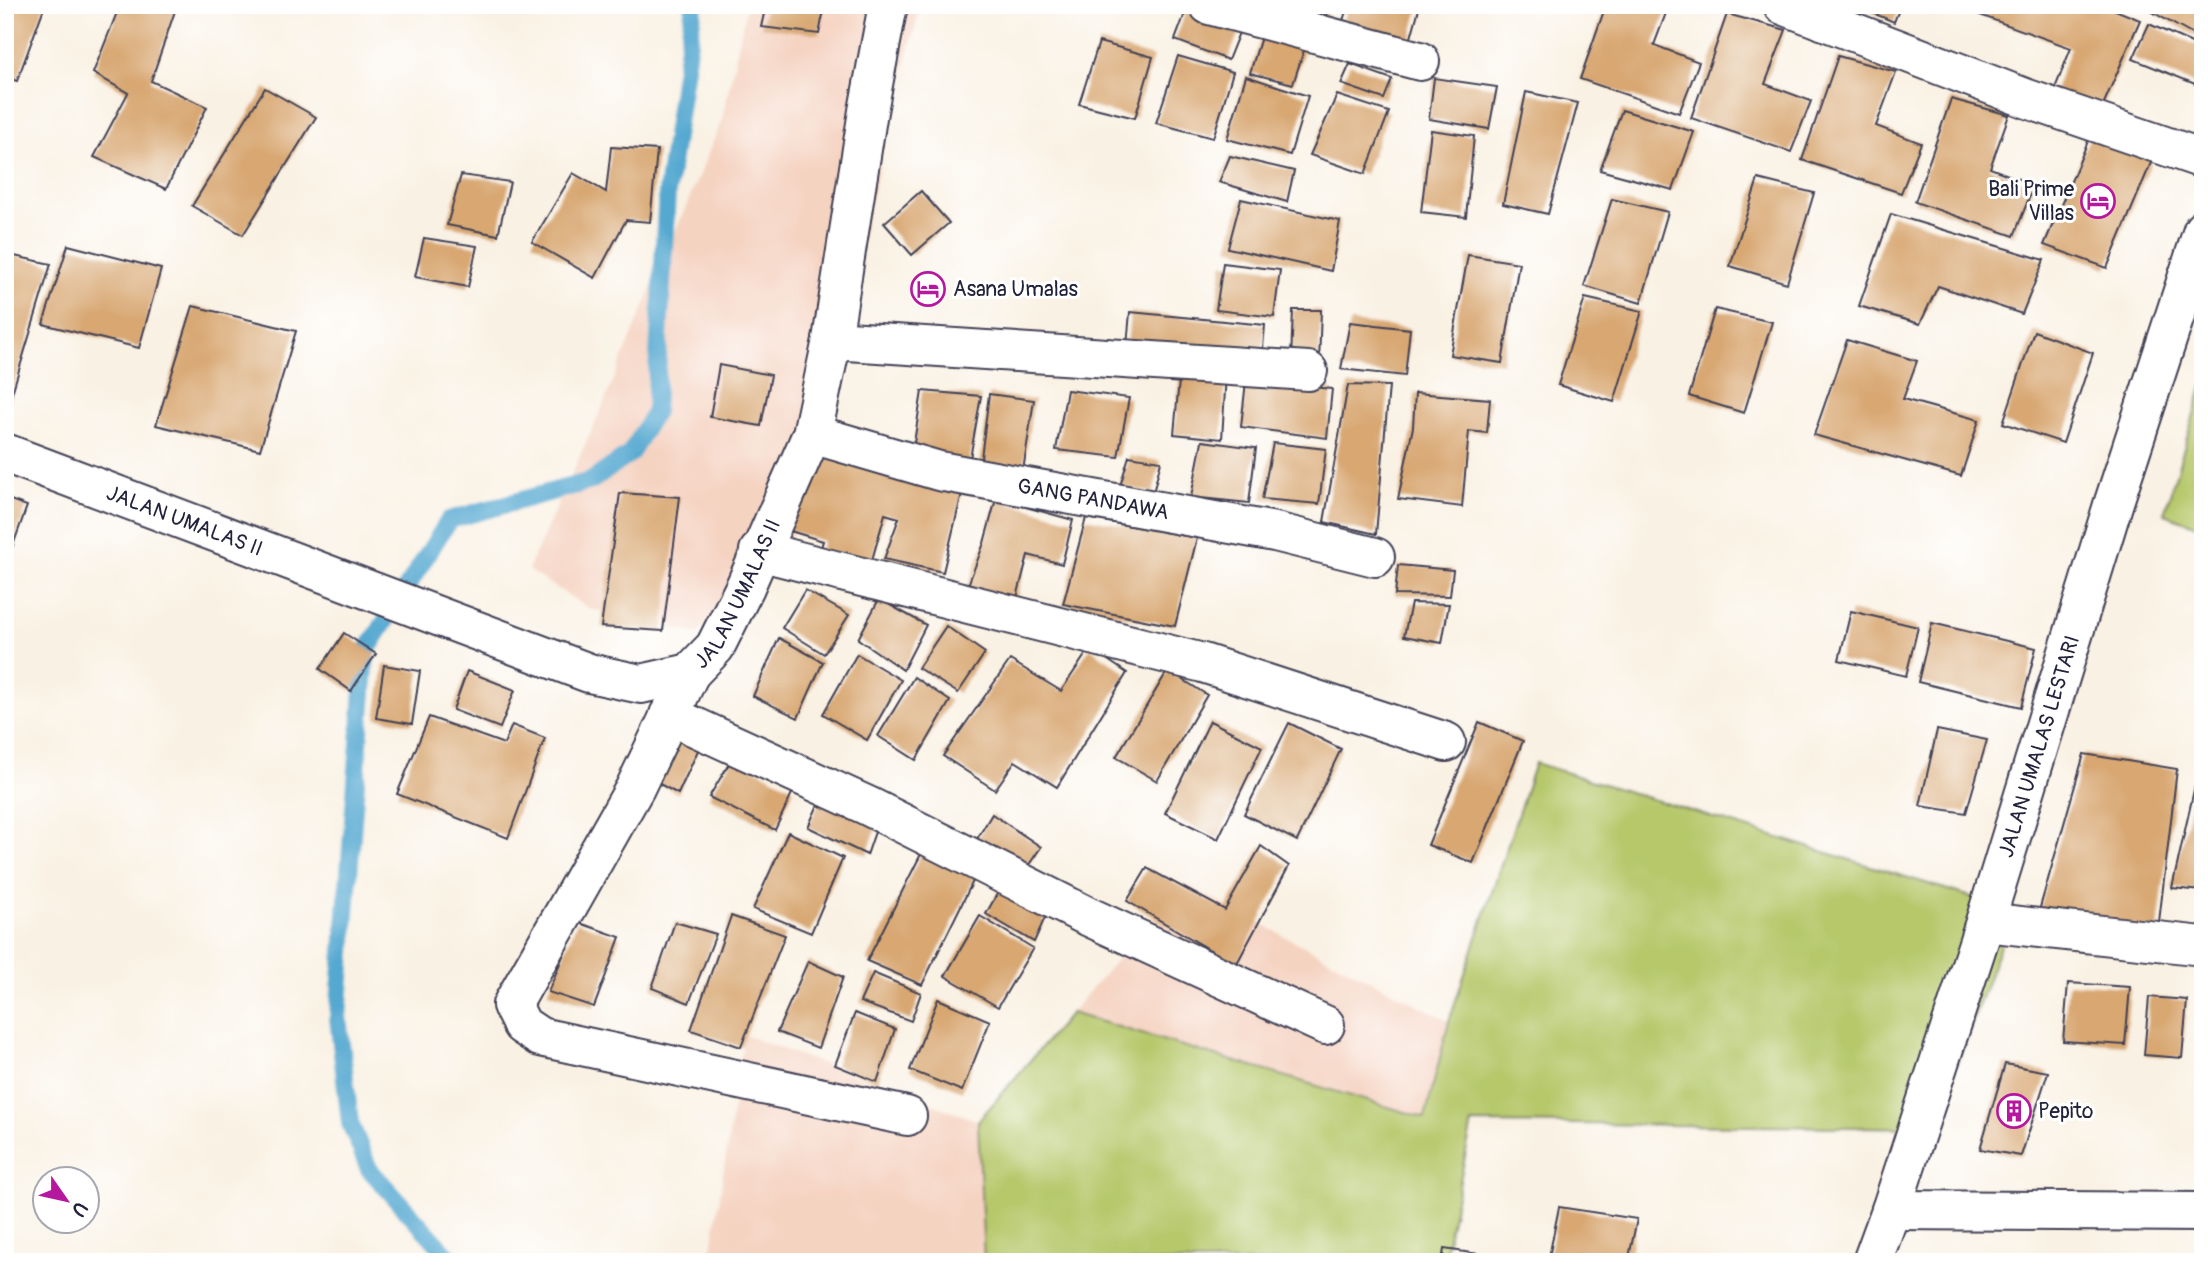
<svg xmlns="http://www.w3.org/2000/svg" width="2208" height="1267" viewBox="0 0 2208 1267" font-family="Pangolin,sans-serif">
<rect width="100%" height="100%" fill="#fff"/>
<filter id="ink" filterUnits="userSpaceOnUse"><feTurbulence type="fractalNoise" baseFrequency=".0143" numOctaves="2"/><feDisplacementMap in="SourceGraphic" scale="14" xChannelSelector="R" yChannelSelector="G"/><feConvolveMatrix kernelMatrix="1 2 1 2 8 2 1 2 1" color-interpolation-filters="sRGB"/></filter>
<filter id="wash" filterUnits="userSpaceOnUse"><feTurbulence type="fractalNoise" baseFrequency=".00686" numOctaves="4" result="noise"/><feDisplacementMap in="SourceGraphic" scale="28" xChannelSelector="R" yChannelSelector="G"/><feGaussianBlur stdDeviation="1.57" result="paint"/><feColorMatrix in="noise" values="0 0 0 0 0 0 0 0 0 0 0 0 0 0 0 0 0 1.4 0 .05"/><feComposite in="paint" operator="in"/></filter>
<g filter="url(#wash)">
<rect width="100%" height="100%" fill="#f9f1e3"/>
<g fill="#f5d3c1">
<path d="M 747,5 L 921,5 L 890,121 L 786,556 L 697,634 L 590,609 L 528,570 L 601,410 L 722,120 Z"/>
<path d="M 1182,883 L 1449,1021 L 1425,1118 L 1071,1013 Z"/>
<path d="M 744,1035 L 978,1121 L 984,1262 L 710,1262 Z"/>
</g>
<g fill="#b6c86b" stroke="#6c7553" stroke-width="2">
<path d="M 2203,385 L 2203,528 L 2164,514 Z"/>
<path d="M 1535,763 L 2013,910 L 1934,1128 L 1472,1123 L 1443,1262 L 984,1262 L 978,1121 L 1071,1013 L 1425,1118 L 1449,1021 Z"/>
</g>
<g fill="none" stroke-linecap="round" stroke-linejoin="round">
<path stroke="#54a8d0" stroke-width="18" d="M 454,1262 L 369,1169 L 350,1123 L 338,1017 L 366,652 L 449,520 L 591,481 L 630,454 L 655,411 L 667,192 L 694,5"/>
</g>
<g id="blocks">
<g fill="#d8a772">
<path d="M 5,5 L 45,5 L 17,81 L 5,77 Z"/>
<path d="M 120,5 L 177,5 L 151,81 L 207,107 L 166,189 L 94,157 L 128,93 L 93,73 Z"/>
<path d="M 766,5 L 825,5 L 819,34 L 761,27 Z"/>
<path d="M 1279,5 L 1330,5 L 1325,18 Z"/>
<path d="M 1348,5 L 1420,5 L 1409,45 L 1341,27 Z"/>
<path d="M 1606,5 L 1669,5 L 1654,45 L 1699,62 L 1679,113 L 1580,79 Z"/>
<path d="M 1854,5 L 1901,5 L 1894,22 Z"/>
<path d="M 1968,5 L 2103,5 L 2140,20 L 2101,110 L 2054,91 L 2071,48 L 1966,10 Z"/>
<path d="M 2140,5 L 2203,5 L 2203,22 L 2195,36 Z"/>
<path d="M 1186,11 L 1240,30 L 1228,60 L 1175,40 Z"/>
<path d="M 1727,14 L 1786,30 L 1765,84 L 1811,101 L 1791,152 L 1691,118 Z"/>
<path d="M 2149,24 L 2203,48 L 2203,61 L 2195,84 L 2133,59 Z"/>
<path d="M 1261,37 L 1305,47 L 1293,84 L 1250,73 Z"/>
<path d="M 1099,42 L 1153,57 L 1135,118 L 1079,104 Z"/>
<path d="M 1178,56 L 1233,72 L 1213,138 L 1156,123 Z"/>
<path d="M 1838,56 L 1896,72 L 1876,126 L 1921,143 L 1901,193 L 1802,160 Z"/>
<path d="M 1350,64 L 1392,79 L 1384,99 L 1341,84 Z"/>
<path d="M 1246,76 L 1308,96 L 1290,155 L 1227,139 Z"/>
<path d="M 1434,78 L 1497,87 L 1489,129 L 1429,119 Z"/>
<path d="M 265,88 L 316,117 L 243,235 L 192,206 Z"/>
<path d="M 1526,92 L 1578,103 L 1548,214 L 1503,204 Z"/>
<path d="M 1337,95 L 1389,112 L 1365,174 L 1310,155 Z"/>
<path d="M 1951,99 L 2009,115 L 1990,168 L 2034,185 L 2014,236 L 1915,202 Z"/>
<path d="M 1622,110 L 1694,132 L 1673,190 L 1600,170 Z"/>
<path d="M 1431,130 L 1474,136 L 1466,217 L 1421,212 Z"/>
<path d="M 2091,134 L 2153,158 L 2107,268 L 2044,245 Z"/>
<path d="M 611,147 L 657,150 L 650,222 L 626,220 L 595,278 L 532,242 L 573,173 L 606,192 Z"/>
<path d="M 1230,156 L 1294,171 L 1287,202 L 1219,182 Z"/>
<path d="M 461,175 L 510,182 L 498,235 L 447,225 Z"/>
<path d="M 1758,179 L 1814,193 L 1787,283 L 1730,266 Z"/>
<path d="M 921,191 L 949,223 L 912,255 L 884,223 Z"/>
<path d="M 1241,199 L 1340,221 L 1331,271 L 1228,248 Z"/>
<path d="M 1612,199 L 1668,212 L 1641,303 L 1584,286 Z"/>
<path d="M 1891,214 L 2044,260 L 2022,314 L 1938,286 L 1920,324 L 1859,306 Z"/>
<path d="M 424,238 L 477,246 L 468,287 L 415,277 Z"/>
<path d="M 68,245 L 161,269 L 139,348 L 43,324 Z"/>
<path d="M 5,254 L 51,264 L 6,413 L 5,413 Z"/>
<path d="M 1468,255 L 1519,263 L 1502,363 L 1450,355 Z"/>
<path d="M 1223,263 L 1280,270 L 1274,317 L 1216,310 Z"/>
<path d="M 1585,298 L 1642,311 L 1614,402 L 1558,385 Z"/>
<path d="M 193,306 L 296,331 L 260,450 L 156,425 Z"/>
<path d="M 1715,309 L 1772,322 L 1744,413 L 1689,396 Z"/>
<path d="M 1293,310 L 1321,310 L 1319,363 L 1291,361 Z"/>
<path d="M 1130,312 L 1265,325 L 1262,360 L 1127,346 Z"/>
<path d="M 1350,322 L 1410,329 L 1405,376 L 1341,369 Z"/>
<path d="M 2034,331 L 2093,353 L 2063,443 L 2003,423 Z"/>
<path d="M 1847,340 L 1917,361 L 1903,399 L 1979,420 L 1961,476 L 1814,435 Z"/>
<path d="M 719,365 L 771,375 L 761,426 L 710,417 Z"/>
<path d="M 1180,370 L 1226,374 L 1222,439 L 1174,434 Z"/>
<path d="M 1246,381 L 1332,389 L 1327,438 L 1241,427 Z"/>
<path d="M 1348,385 L 1389,386 L 1376,534 L 1324,522 Z"/>
<path d="M 1067,390 L 1129,398 L 1118,457 L 1056,450 Z"/>
<path d="M 922,391 L 981,396 L 969,464 L 912,456 Z"/>
<path d="M 1415,393 L 1490,399 L 1487,433 L 1469,431 L 1462,507 L 1398,499 L 1413,427 Z"/>
<path d="M 989,394 L 1034,400 L 1023,471 L 980,466 Z"/>
<path d="M 1202,441 L 1256,448 L 1249,503 L 1191,497 Z"/>
<path d="M 1273,443 L 1326,449 L 1319,504 L 1262,499 Z"/>
<path d="M 816,455 L 962,493 L 943,572 L 884,559 L 899,518 L 885,514 L 872,560 L 820,551 L 823,541 L 787,530 Z"/>
<path d="M 1129,456 L 1161,461 L 1153,493 L 1120,486 Z"/>
<path d="M 620,493 L 680,497 L 663,631 L 601,627 Z"/>
<path d="M 5,498 L 27,506 L 6,565 L 5,565 Z"/>
<path d="M 996,499 L 1073,520 L 1062,564 L 1028,555 L 1015,605 L 965,593 L 984,543 Z"/>
<path d="M 1086,518 L 1197,538 L 1175,626 L 1063,604 Z"/>
<path d="M 1398,565 L 1453,570 L 1450,596 L 1395,595 Z"/>
<path d="M 805,590 L 849,615 L 824,654 L 782,628 Z"/>
<path d="M 879,599 L 926,625 L 903,670 L 858,639 Z"/>
<path d="M 1411,603 L 1449,604 L 1442,643 L 1404,636 Z"/>
<path d="M 1851,611 L 1918,627 L 1906,676 L 1839,660 Z"/>
<path d="M 1932,623 L 2036,648 L 2021,707 L 1918,682 Z"/>
<path d="M 946,626 L 985,653 L 958,693 L 918,668 Z"/>
<path d="M 344,633 L 376,654 L 351,691 L 320,669 Z"/>
<path d="M 779,638 L 823,662 L 798,718 L 753,696 Z"/>
<path d="M 1090,648 L 1127,673 L 1057,787 L 1015,761 L 995,790 L 943,756 L 1010,660 L 1061,691 Z"/>
<path d="M 857,654 L 901,680 L 867,740 L 823,714 Z"/>
<path d="M 384,665 L 420,671 L 412,724 L 376,718 Z"/>
<path d="M 1168,670 L 1207,695 L 1157,781 L 1116,757 Z"/>
<path d="M 467,671 L 515,690 L 500,728 L 453,710 Z"/>
<path d="M 914,677 L 950,701 L 916,760 L 878,736 Z"/>
<path d="M 429,717 L 504,744 L 512,725 L 545,738 L 508,838 L 397,794 Z"/>
<path d="M 1210,721 L 1262,747 L 1218,839 L 1165,813 Z"/>
<path d="M 1479,722 L 1523,741 L 1473,863 L 1428,845 Z"/>
<path d="M 1289,723 L 1341,749 L 1297,841 L 1244,814 Z"/>
<path d="M 664,726 L 700,746 L 678,794 L 645,776 Z"/>
<path d="M 1937,730 L 1987,740 L 1966,813 L 1920,806 Z"/>
<path d="M 2084,754 L 2177,769 L 2158,930 L 2039,911 Z"/>
<path d="M 733,757 L 794,789 L 775,830 L 709,797 Z"/>
<path d="M 2198,772 L 2203,772 L 2203,891 L 2172,888 Z"/>
<path d="M 821,798 L 877,826 L 867,855 L 808,827 Z"/>
<path d="M 992,814 L 1041,847 L 1024,872 L 977,839 Z"/>
<path d="M 788,832 L 843,858 L 811,933 L 753,909 Z"/>
<path d="M 1261,846 L 1289,866 L 1236,965 L 1127,901 L 1147,868 L 1225,910 Z"/>
<path d="M 924,848 L 977,873 L 922,985 L 867,961 Z"/>
<path d="M 1002,885 L 1048,911 L 1034,942 L 986,914 Z"/>
<path d="M 731,916 L 785,935 L 741,1047 L 691,1030 Z"/>
<path d="M 980,916 L 1033,948 L 998,1007 L 945,976 Z"/>
<path d="M 577,922 L 620,937 L 594,1007 L 548,992 Z"/>
<path d="M 675,922 L 716,934 L 689,1003 L 652,988 Z"/>
<path d="M 808,961 L 843,977 L 818,1048 L 777,1032 Z"/>
<path d="M 873,973 L 921,993 L 911,1021 L 860,1002 Z"/>
<path d="M 2068,983 L 2130,987 L 2125,1045 L 2063,1041 Z"/>
<path d="M 2149,997 L 2187,1000 L 2182,1058 L 2144,1055 Z"/>
<path d="M 938,999 L 990,1021 L 962,1091 L 910,1070 Z"/>
<path d="M 855,1013 L 895,1029 L 877,1082 L 835,1065 Z"/>
<path d="M 2005,1064 L 2048,1072 L 2021,1156 L 1980,1149 Z"/>
<path d="M 1559,1207 L 1637,1219 L 1628,1262 L 1548,1262 Z"/>
<path d="M 1444,1249 L 1515,1259 L 1515,1262 L 1442,1262 Z"/>
</g>
</g>
</g>
<g filter="url(#ink)">
<use href="#blocks" fill-opacity="0" stroke="#424154" stroke-width="2"/>
<g fill="none" stroke-linecap="round" stroke-linejoin="round">
<g stroke="#424154" stroke-width="42">
<g id="minor">
<path d="M 1209,5 L 1420,61"/>
<path d="M 1783,5 L 2025,98 L 2203,159"/>
<path d="M 832,340 L 1308,371"/>
<path id="s1" d="M 812,434 L 939,471 L 1275,532 L 1375,557"/>
<path id="s2" d="M 5,453 L 589,673 L 641,684 L 690,673 L 715,647 L 745,587 L 812,434 L 832,340 L 868,111 L 888,5"/>
<path d="M 759,551 L 1203,663 L 1446,742"/>
<path d="M 690,673 L 635,788 L 512,1005 L 522,1025 L 540,1037 L 907,1116"/>
<path d="M 669,715 L 868,806 L 1085,915 L 1325,1025"/>
<path d="M 1985,922 L 2203,946"/>
<path d="M 1891,1210 L 2203,1212"/>
<path id="s3" d="M 1872,1262 L 1891,1210 L 1985,922 L 2113,505 L 2203,230"/>
</g>
</g>
<use href="#minor" stroke="#fff" stroke-width="38"/>
</g>
</g>
<defs>
<g id="hotel-ring" transform="scale(1.75)"><circle r="9.5" fill="#fff" stroke="#b5179e" stroke-width="1.5"/><path d="M-6-4.5h1.5V1H6V5H4.5V3h-9V5H-6ZM-4 0a1.8 1.8 0 1 1 3.6 0ZM.5 0V-2.5h3Q6-2.5 6 0Z" fill="#b5179e"/></g>
<g id="building-ring" transform="scale(1.75)"><circle r="9.5" fill="#fff" stroke="#b5179e" stroke-width="1.5"/><path d="M-4-6H4V6H1V3H-1V6H-4ZM-2.5-4.3h1.7v1.8h-1.7ZM.8-4.3h1.7v1.8H.8ZM-2.5-1h1.7V.8h-1.7ZM.8-1h1.7V.8H.8Z" fill="#b5179e"/></g>
</defs>
<g fill-rule="evenodd">
<use href="#hotel-ring" x="2098" y="201"/>
<use href="#hotel-ring" x="928" y="289"/>
<use href="#building-ring" x="2014" y="1111"/>
</g>
<g text-anchor="middle" stroke-width="6" stroke-linejoin="round" paint-order="stroke">
<g font-size="21" fill="#22223b" stroke="#fff" text-anchor="start">
<text x="2074" y="196" text-anchor="end">Bali Prime<tspan x="2074" dy="24">Villas</tspan></text>
<text x="953" y="296">Asana Umalas</text>
<text x="2038" y="1118">Pepito</text>
</g>
<g font-size="21" fill="#22223b" stroke="#fff">
<text dy="7" stroke="none"><textPath href="#s1" startOffset="289">GANG PANDAWA</textPath></text>
<text dy="7" stroke="none"><textPath href="#s2" startOffset="192">JALAN UMALAS II</textPath></text>
<text dy="7" stroke="none"><textPath href="#s2" startOffset="821">JALAN UMALAS II</textPath></text>
<text dy="7" stroke="none"><textPath href="#s3" startOffset="542">JALAN UMALAS LESTARI</textPath></text>
</g>
</g>
<rect width="2208" height="1267" fill="none" stroke="#fff" stroke-width="28"/>
<g transform="translate(66 1200) rotate(124)"><circle r="33" fill="#ffffff" stroke="#a7a7b1" stroke-width="2"/>
<path d="M0-5L12 26L0 18L-12 26Z" fill="#b5179e"/>
<text y="-10" font-size="19" font-weight="bold" text-anchor="middle" fill="#22223b">U</text>
</g>
</svg>
